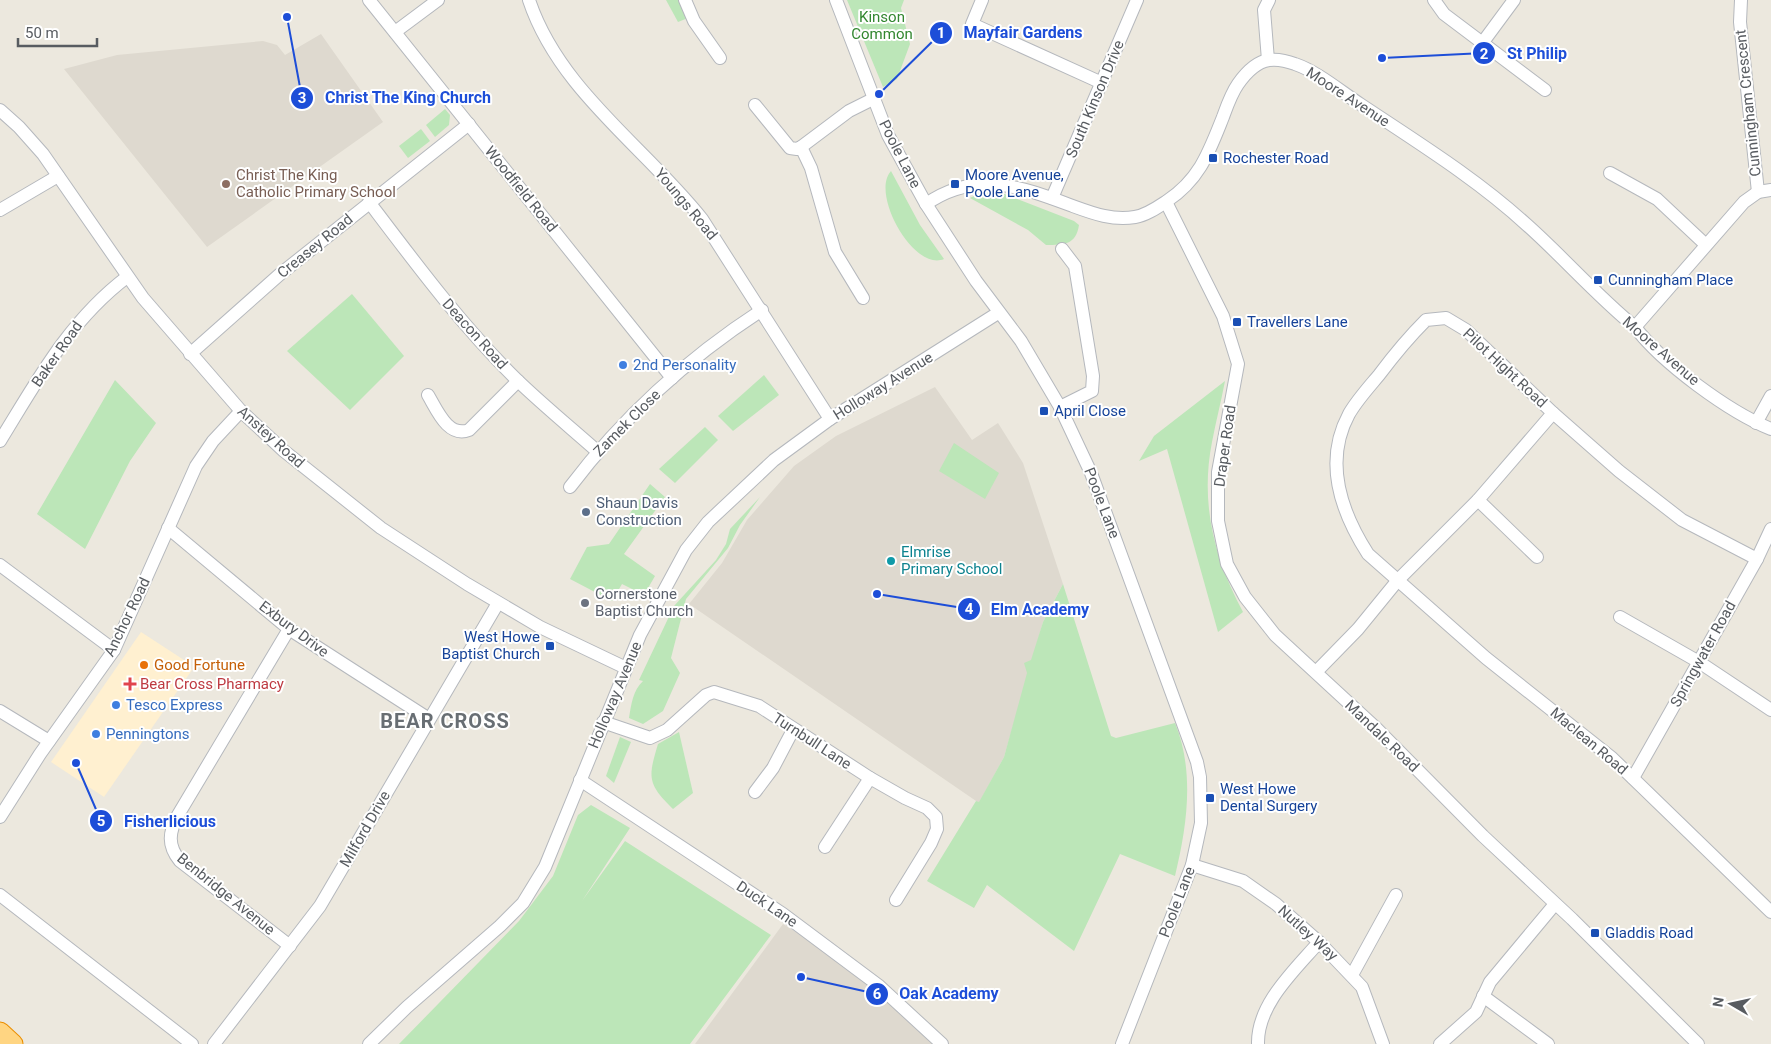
<svg xmlns="http://www.w3.org/2000/svg" width="1771" height="1044" viewBox="0 0 1771 1044" font-family="Roboto,sans-serif">
<rect width="100%" height="100%" fill="#ece8de"/>
<path fill="#fff0d0" d="M 141,632 L 184,660 L 192,670 L 104,797 L 51,762 Z"/>
<g fill="#ded9cf">
<path d="M 321,34 L 383,122 L 207,247 L 64,69 L 117,55 L 263,41 L 277,45 L 285,55 Z"/>
<path d="M 935,387 L 972,440 L 998,423 L 1023,463 L 1063,584 L 1043,622 L 1004,757 L 979,803 L 689,604 L 722,563 L 747,520 L 794,466 L 836,436 Z"/>
<path d="M 783,924 L 809,940 L 876,992 L 934,1044 L 695,1044 Z"/>
</g>
<g fill="#bce6b8">
<path d="M 666,0 L 679,0 L 688,18 L 678,22 Z"/>
<path d="M 847,0 L 904,0 L 901,8 L 910,44 L 897,79 L 883,87 Z"/>
<path d="M 445,109 L 450,115 L 449,125 L 435,137 L 426,125 Z"/>
<path d="M 421,129 L 430,141 L 408,158 L 399,146 Z"/>
<path d="M 891,171 L 920,225 L 944,259 C 914,272 870,194 891,171 Z"/>
<path d="M 989,188 L 1074,221 L 1079,225 C 1076,245 1064,245 1046,245 L 1028,230 L 970,198 Z"/>
<path d="M 352,294 L 404,356 L 350,410 L 287,351 Z"/>
<path d="M 764,375 L 779,395 L 733,431 L 718,416 Z"/>
<path d="M 115,380 L 156,423 L 130,461 L 85,549 L 37,514 Z"/>
<path d="M 1225,381 C 1221,402 1216,421 1212,442 C 1200,503 1214,558 1243,612 L 1218,632 L 1167,449 L 1139,461 L 1154,436 Z"/>
<path d="M 705,427 L 718,440 L 675,483 L 659,469 Z"/>
<path d="M 954,443 L 999,473 L 985,499 L 939,471 Z"/>
<path d="M 650,484 L 665,497 L 624,554 L 655,576 L 644,595 L 622,584 L 612,601 L 570,579 L 587,547 L 609,544 Z"/>
<path d="M 760,497 L 740,525 L 728,548 L 686,599 L 671,658 L 680,673 L 663,711 L 643,724 L 629,718 C 631,705 633,690 643,681 L 639,680 L 674,606 L 716,560 L 726,544 L 730,529 Z"/>
<path d="M 1063,584 L 1111,736 L 1116,738 L 1175,723 C 1195,772 1187,826 1175,876 L 1120,854 L 1074,951 L 987,885 L 974,908 L 927,881 L 976,801 L 979,802 L 1004,757 L 1027,673 L 1024,663 L 1031,660 L 1043,622 Z"/>
<path d="M 679,732 L 693,793 L 673,809 C 647,784 648,777 658,744 Z"/>
<path d="M 620,737 L 631,742 L 614,783 L 606,776 Z"/>
<path d="M 591,805 L 630,828 L 582,901 L 625,841 L 771,935 L 690,1044 L 399,1044 L 519,921 L 553,876 L 578,815 Z"/>
</g>
<g fill="none" stroke-linecap="round" stroke-linejoin="round">
<g stroke="#b5b8bd" stroke-width="14">
<g id="minor">
<path d="M 369,0 L 672,378"/>
<path d="M 529,0 C 559,90 645,147 702,219 L 830,419"/>
<path d="M 685,0 L 694,21 L 720,58"/>
<path d="M 836,0 L 888,135 L 926,204 L 976,281 L 1021,341 L 1060,407 L 1091,473 L 1197,762 L 1200,777 L 1201,823 L 1192,865 L 1122,1044"/>
<path d="M 982,0 L 972,24 L 1102,83"/>
<path d="M 1434,0 L 1444,14 L 1545,90"/>
<path d="M 1741,0 L 1740,22 L 1758,192"/>
<path d="M 395,32 L 438,0"/>
<path d="M 1483,42 L 1514,0"/>
<path d="M 1268,60 L 1264,10 L 1269,0"/>
<path d="M 755,105 L 790,148 L 797,149 L 801,147 L 811,168 L 835,252 L 863,298"/>
<path d="M 0,110 L 19,127 L 43,154 L 143,298 L 241,411 L 284,451 L 381,528 L 467,584 L 540,627 L 626,668"/>
<path d="M 801,147 L 849,111 L 873,99"/>
<path d="M 1610,173 L 1657,199 L 1706,245"/>
<path d="M 1052,198 L 1137,0"/>
<path d="M 369,202 C 416,264 462,326 517,380 C 543,405 571,428 597,451"/>
<path d="M 1166,202 L 1223,316 L 1238,364 L 1218,472 L 1218,521 L 1227,564 L 1245,597 L 1275,635 L 1377,729 L 1483,836 L 1572,919 L 1698,1044"/>
<path d="M 926,204 C 975,170 1019,186 1070,205 C 1092,213 1112,221 1135,217 C 1147,215 1158,207 1167,201 C 1200,179 1209,152 1223,117 C 1227,106 1231,94 1238,84 C 1245,74 1256,62 1269,60 C 1277,59 1287,61 1295,64 C 1318,72 1340,91 1360,104 C 1417,142 1477,179 1527,225 C 1564,258 1597,296 1635,327 C 1662,363 1729,412 1771,429"/>
<path d="M 0,210 L 58,176"/>
<path d="M 1635,327 L 1744,202 L 1758,192 L 1771,190"/>
<path d="M 190,354 L 279,275 L 469,124"/>
<path d="M 428,395 C 437,410 448,438 469,430 L 518,381"/>
<path d="M 1060,407 L 1092,391 L 1093,376 L 1075,266 L 1062,249"/>
<path d="M 1756,423 L 1771,396"/>
<path d="M 0,441 C 37,381 69,321 127,277"/>
<path d="M 570,487 C 623,417 688,358 762,310"/>
<path d="M 1478,500 L 1537,557"/>
<path d="M 168,528 L 289,629 L 429,719"/>
<path d="M 1757,559 L 1682,520 L 1619,471 L 1553,413 L 1466,330 L 1446,318 L 1426,320 C 1409,337 1394,355 1379,375 C 1369,387 1357,400 1349,414 C 1323,462 1341,512 1368,554 L 1486,658 L 1612,758 L 1771,912"/>
<path d="M 0,565 L 114,650"/>
<path d="M 1620,617 L 1699,662 L 1771,710"/>
<path d="M 289,629 L 178,815 C 169,832 167,845 180,861 L 290,946"/>
<path d="M 1317,671 L 1358,629 L 1398,580 L 1478,500 L 1553,413"/>
<path d="M 0,711 L 49,741"/>
<path d="M 603,722 L 650,738 L 667,730 L 706,695 L 714,692 L 759,706 L 870,778 L 905,798 L 927,808 L 936,817 L 937,829 L 931,843 L 896,900"/>
<path d="M 1633,778 L 1757,559 L 1771,529"/>
<path d="M 580,780 L 783,914 L 878,985 L 942,1044"/>
<path d="M 755,792 L 773,768 L 793,730"/>
<path d="M 0,817 L 40,754 L 114,650 L 196,466 L 213,441 L 241,411"/>
<path d="M 825,847 L 870,778"/>
<path d="M 1192,865 L 1243,881 L 1276,904 L 1319,942 L 1362,987 L 1383,1044"/>
<path d="M 0,895 L 192,1044"/>
<path d="M 1352,975 L 1396,895"/>
<path d="M 1483,996 L 1548,1044"/>
<path d="M 214,1044 L 320,906 L 498,603"/>
<path d="M 369,1044 L 407,1007 L 500,926 L 523,903 L 545,867 L 640,635 L 686,550 L 708,522 L 774,460 L 830,419 L 998,313"/>
<path d="M 1258,1044 C 1257,1004 1295,970 1319,942"/>
<path d="M 1440,1044 L 1476,1012 L 1490,982 L 1555,904"/>
</g>
</g>
<g stroke="#ea8e00" stroke-width="21">
<path id="highway" d="M 0,1032 L 13,1044"/>
</g>
<use href="#minor" stroke="#fff" stroke-width="12"/>
<use href="#highway" stroke="#ffd582" stroke-width="19"/>
</g>
<g fill="#1a4fb4" stroke="#fff" stroke-width="2">
<rect x="1208" y="153" width="10" height="10" rx="2.5"/>
<rect x="950" y="179" width="10" height="10" rx="2.5"/>
<rect x="1593" y="275" width="10" height="10" rx="2.5"/>
<rect x="1232" y="317" width="10" height="10" rx="2.5"/>
<rect x="1039" y="406" width="10" height="10" rx="2.5"/>
<rect x="545" y="641" width="10" height="10" rx="2.5"/>
<rect x="1205" y="793" width="10" height="10" rx="2.5"/>
<rect x="1590" y="928" width="10" height="10" rx="2.5"/>
</g>
<circle fill="#8d6e63" stroke="#fff" stroke-width="2" cx="226" cy="184" r="5"/>
<g fill="#3f7fe0" stroke="#fff" stroke-width="2">
<circle cx="623" cy="365" r="5"/>
<circle cx="116" cy="705" r="5"/>
<circle cx="96" cy="734" r="5"/>
</g>
<circle fill="#5c6f8a" stroke="#fff" stroke-width="2" cx="586" cy="512" r="5"/>
<circle fill="#0f9aa8" stroke="#fff" stroke-width="2" cx="891" cy="561" r="5"/>
<circle fill="#6b7280" stroke="#fff" stroke-width="2" cx="585" cy="603" r="5"/>
<circle fill="#e8710a" stroke="#fff" stroke-width="2" cx="144" cy="665" r="5"/>
<path fill="#e0444e" stroke="#fff" stroke-width="2" d="M127.5 676.5h5v5h5v5h-5v5h-5v-5h-5v-5h5z"/>
<g text-anchor="middle" stroke-width="4" stroke-linejoin="round" paint-order="stroke">
<g font-size="15" fill="#338730" stroke="#fff">
<text x="882" y="22">Kinson<tspan x="882" dy="17">Common</tspan></text>
</g>
<g font-size="15" fill="#585c61" stroke="#fff">
<text transform="translate(1348 97) rotate(33)" y="5">Moore Avenue</text>
<text transform="translate(1095 99) rotate(-67)" y="5">South Kinson Drive</text>
<text transform="translate(1748 103) rotate(-96)" y="5">Cunningham Crescent</text>
<text transform="translate(900 154) rotate(63)" y="5">Poole Lane</text>
<text transform="translate(521 189) rotate(51)" y="5">Woodfield Road</text>
<text transform="translate(686 204) rotate(50)" y="5">Youngs Road</text>
<text transform="translate(315 246) rotate(-39)" y="5">Creasey Road</text>
<text transform="translate(475 334) rotate(48)" y="5">Deacon Road</text>
<text transform="translate(1661 351) rotate(41)" y="5">Moore Avenue</text>
<text transform="translate(57 354) rotate(-55)" y="5">Baker Road</text>
<text transform="translate(1505 368) rotate(43)" y="5">Pilot Hight Road</text>
<text transform="translate(883 386) rotate(-32)" y="5">Holloway Avenue</text>
<text transform="translate(627 423) rotate(-45)" y="5">Zamek Close</text>
<text transform="translate(271 437) rotate(42)" y="5">Anstey Road</text>
<text transform="translate(1225 446) rotate(-82)" y="5">Draper Road</text>
<text transform="translate(1102 503) rotate(69)" y="5">Poole Lane</text>
<text transform="translate(127 617) rotate(-64)" y="5">Anchor Road</text>
<text transform="translate(294 629) rotate(37)" y="5">Exbury Drive</text>
<text transform="translate(1703 654) rotate(-61)" y="5">Springwater Road</text>
<text transform="translate(615 695) rotate(-67)" y="5">Holloway Avenue</text>
<text transform="translate(1382 736) rotate(44)" y="5">Mandale Road</text>
<text transform="translate(812 741) rotate(33)" y="5">Turnbull Lane</text>
<text transform="translate(1589 741) rotate(40)" y="5">Maclean Road</text>
<text transform="translate(365 829) rotate(-60)" y="5">Milford Drive</text>
<text transform="translate(226 894) rotate(39)" y="5">Benbridge Avenue</text>
<text transform="translate(1177 902) rotate(-69)" y="5">Poole Lane</text>
<text transform="translate(767 904) rotate(34)" y="5">Duck Lane</text>
<text transform="translate(1308 933) rotate(42)" y="5">Nutley Way</text>
</g>
<g font-size="15" fill="#164399" stroke="#fff" text-anchor="start">
<text x="1223" y="163">Rochester Road</text>
<text x="965" y="180">Moore Avenue,<tspan x="965" dy="17">Poole Lane</tspan></text>
<text x="1608" y="285">Cunningham Place</text>
<text x="1247" y="327">Travellers Lane</text>
<text x="1054" y="416">April Close</text>
<text x="540" y="642" text-anchor="end">West Howe<tspan x="540" dy="17">Baptist Church</tspan></text>
<text x="1220" y="794">West Howe<tspan x="1220" dy="17">Dental Surgery</tspan></text>
<text x="1605" y="938">Gladdis Road</text>
</g>
<g font-size="15" fill="#785e54" stroke="#fff" text-anchor="start">
<text x="236" y="180">Christ The King<tspan x="236" dy="17">Catholic Primary School</tspan></text>
</g>
<g font-size="15" fill="#366cbe" stroke="#fff" text-anchor="start">
<text x="633" y="370">2nd Personality</text>
<text x="126" y="710">Tesco Express</text>
<text x="106" y="739">Penningtons</text>
</g>
<g font-size="15" fill="#4e5e75" stroke="#fff" text-anchor="start">
<text x="596" y="508">Shaun Davis<tspan x="596" dy="17">Construction</tspan></text>
</g>
<g font-size="15" fill="#0d838f" stroke="#fff" text-anchor="start">
<text x="901" y="557">Elmrise<tspan x="901" dy="17">Primary School</tspan></text>
</g>
<g font-size="15" fill="#5b616d" stroke="#fff" text-anchor="start">
<text x="595" y="599">Cornerstone<tspan x="595" dy="17">Baptist Church</tspan></text>
</g>
<g font-size="15" fill="#c56008" stroke="#fff" text-anchor="start">
<text x="154" y="670">Good Fortune</text>
</g>
<g font-size="15" fill="#be3a42" stroke="#fff" text-anchor="start">
<text x="140" y="689">Bear Cross Pharmacy</text>
</g>
<g font-size="20" font-weight="bold" letter-spacing="1" fill="#686e73" stroke="#fff">
<text x="445" y="728">BEAR CROSS</text>
</g>
</g>
<path fill="none" stroke="#1d4ed8" stroke-width="2" d="M879 94L941 33M1382 58L1484 53M287 17L302 98M877 594L969 609M76 763L101 821M801 977L877 994"/>
<g fill="#1d4ed8" stroke="#fff" stroke-width="2">
<circle cx="879" cy="94" r="5"/>
<circle cx="1382" cy="58" r="5"/>
<circle cx="287" cy="17" r="5"/>
<circle cx="877" cy="594" r="5"/>
<circle cx="76" cy="763" r="5"/>
<circle cx="801" cy="977" r="5"/>
<circle cx="941" cy="33" r="12"/>
<circle cx="1484" cy="53" r="12"/>
<circle cx="302" cy="98" r="12"/>
<circle cx="969" cy="609" r="12"/>
<circle cx="101" cy="821" r="12"/>
<circle cx="877" cy="994" r="12"/>
</g>
<g font-size="15" text-anchor="middle" font-weight="bold" fill="#fff">
<text x="941" y="38">1</text>
<text x="1484" y="59">2</text>
<text x="302" y="103">3</text>
<text x="969" y="614">4</text>
<text x="101" y="826">5</text>
<text x="877" y="999">6</text>
</g>
<g font-size="16" text-anchor="middle" font-weight="bold" fill="#1d4ed8" stroke="#fff" stroke-width="4" stroke-linejoin="round" paint-order="stroke">
<text x="1023" y="38">Mayfair Gardens</text>
<text x="1537" y="59">St Philip</text>
<text x="408" y="103">Christ The King Church</text>
<text x="1040" y="615">Elm Academy</text>
<text x="170" y="827">Fisherlicious</text>
<text x="949" y="999">Oak Academy</text>
</g>
<g transform="translate(1731 1004) rotate(279)" stroke="#ffffff" stroke-width="4" paint-order="stroke">
<path d="M0-4L9 19L0 12L-9 19Z" fill="#585c61"/>
<text y="-8" font-size="14" font-weight="bold" text-anchor="middle" fill="#585c61">N</text>
</g>
<path d="M18 38v8h79v-8" fill="none" stroke="#585c61" stroke-width="2.5"/>
<text x="25" y="38" font-size="15" fill="#585c61" stroke="#ffffff" stroke-width="4" paint-order="stroke">50 m</text>
</svg>
